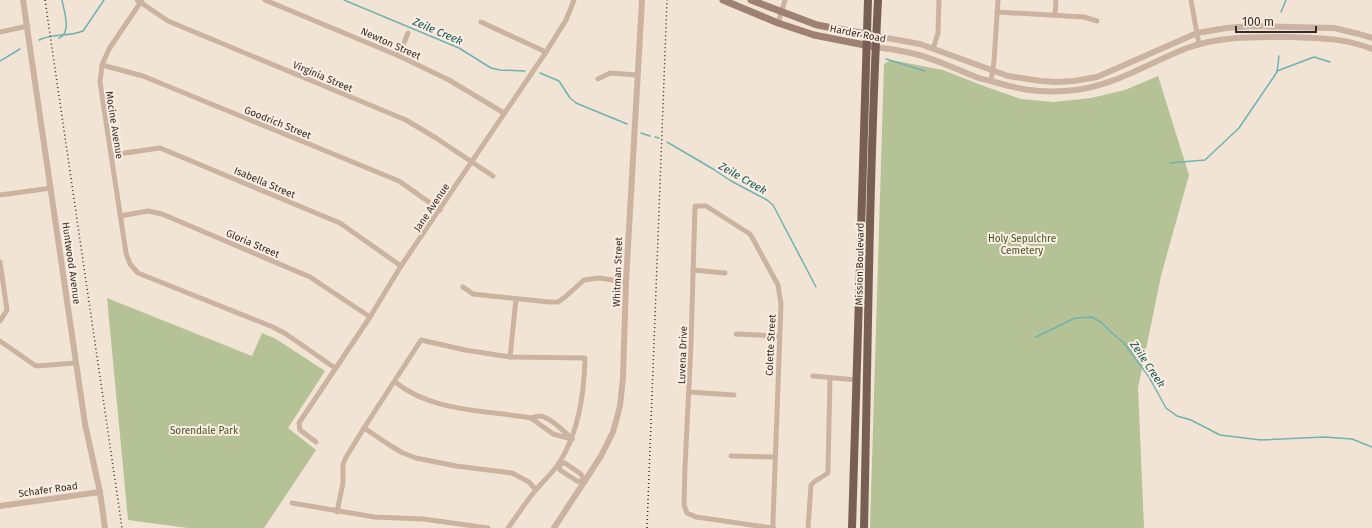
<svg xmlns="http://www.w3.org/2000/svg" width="1372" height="528" viewBox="0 0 1372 528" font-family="'Fira Sans',sans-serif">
<rect width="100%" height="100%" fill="#f2e4d5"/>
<g fill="#b4c295">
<path d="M 891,60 L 943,70 L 981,85 L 1021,99 L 1054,102 L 1091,98 L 1125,90 L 1158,76 L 1189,175 L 1161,276 L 1138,388 L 1144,528 L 870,528 L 884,64 Z"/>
<path d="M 107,298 L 252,356 L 262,333 L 276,339 L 325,371 L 288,428 L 316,450 L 264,528 L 188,528 L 128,520 Z"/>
</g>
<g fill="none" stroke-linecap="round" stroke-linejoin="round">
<g stroke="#72b1b1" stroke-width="1.5">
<path d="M 344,0 L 459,48 L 491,68 L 500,70 L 525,71"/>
<path d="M 1281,12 L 1286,0"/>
<path d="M 59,38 C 72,33 64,11 62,0"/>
<path d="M 39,40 C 53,33 69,37 83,31 L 104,0"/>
<path d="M 886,59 L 925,71"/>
<path d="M 0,61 L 20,49"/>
<path d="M 1277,71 L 1314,57 L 1330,62"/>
<path d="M 540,73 L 559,81 L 570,98 L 576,103 L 627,124"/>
<path d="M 641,133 L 650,136"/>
<path d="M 655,137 L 659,138"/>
<path d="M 667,142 L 713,169 L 731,181 L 767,200 L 773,205 L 816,287"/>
<path d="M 1170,163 L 1205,160 L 1239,128 L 1277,72 L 1279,56"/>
<path d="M 1036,337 L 1075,318 L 1092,317 L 1102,323 L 1112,333 L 1124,343 L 1149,377 L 1166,408 L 1177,416 L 1191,420 L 1220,435 L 1261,440 L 1325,437 L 1352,439 L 1372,447"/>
</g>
<g stroke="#cbb3a1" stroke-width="5">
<path d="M 137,0 L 168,21 L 406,120 L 436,138 L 493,176"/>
<path d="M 142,0 L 109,49 L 102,65 L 100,82 L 126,253 L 130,264 L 138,273 L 273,327 L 286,334 L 335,368"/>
<path d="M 265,0 L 399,56 L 449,80 L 504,113"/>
<path d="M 1191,0 L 1199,45"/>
<path d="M 997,12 L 1084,17 L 1097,21"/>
<path d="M 1055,15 L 1056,0"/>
<path d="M 481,22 L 546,52"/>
<path d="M 778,23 L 785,0"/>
<path d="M 0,32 L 28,26"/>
<path d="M 933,49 L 938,33 L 939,0"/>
<path d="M 399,56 L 408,33"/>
<path d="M 102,65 L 143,76 L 399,181 L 440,210"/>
<path d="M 598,79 L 610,73 L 637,75"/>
<path d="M 991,81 L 994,61 L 998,0"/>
<path d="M 111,155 L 160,148 L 340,223 L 401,266"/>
<path d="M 0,195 L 51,188"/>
<path d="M 120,216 L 148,211 L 162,214 L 310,277 L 370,317"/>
<path d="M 0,262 L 7,310 L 0,321"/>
<path d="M 693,270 L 725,273"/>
<path d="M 463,287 L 473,294 L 549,302 L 558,302 L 565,297 L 584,280 L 599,278 L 626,282"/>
<path d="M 736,334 L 779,336"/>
<path d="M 0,341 L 36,366 L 76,363"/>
<path d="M 510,357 L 516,299"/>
<path d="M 813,376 L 857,380"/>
<path d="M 395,382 C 432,412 485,410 531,418 C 534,417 537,416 540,416 C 550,417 565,432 572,439"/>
<path d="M 689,392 L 734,395"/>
<path d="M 531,418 L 553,434 L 572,439"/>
<path d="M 364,428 L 391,446 L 403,453 L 416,458 L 456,466 L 512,473 L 529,482 L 536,490"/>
<path d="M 316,442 L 300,430 L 299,423 L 370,317 L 401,266 L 546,52 L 566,20 L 574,0"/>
<path d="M 731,456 L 775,457"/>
<path d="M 565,463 L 581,474 L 585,482 L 577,481 L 560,470 L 559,464 Z"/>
<path d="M 292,503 L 374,517 L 423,519 L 488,528"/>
<path d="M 337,512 L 343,483 L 343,465 L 345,459 L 364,428 L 421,340 L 465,350 L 510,357 L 585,358 C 584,394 579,432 559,463 C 552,474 543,481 535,491 C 525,503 517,516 508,528"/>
<path d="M 773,528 L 773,521 L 781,304 L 778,285 L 753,239 L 750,234 L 706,206 L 695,206 L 691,344 L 685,467 L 684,505 L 687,513 L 696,517 L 773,528 L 774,528"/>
<path d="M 808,528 L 811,485 L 814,482 L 828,473 L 828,468 L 830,379"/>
</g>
<g stroke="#cbb3a1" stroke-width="6">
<path d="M 23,0 L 85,424 L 100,492 L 105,528"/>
<path d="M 876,36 L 920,44 L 1008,76 L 1041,81 L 1056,82 L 1074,81 L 1097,77 L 1197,33 L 1226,28 L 1253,26 L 1334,28 L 1359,34 L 1372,38"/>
<path d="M 875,47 C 887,49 899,50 911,53 C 934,58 955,69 976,77 C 981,79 986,80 991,81 C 1019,89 1035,93 1065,91 C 1110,89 1146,64 1187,48 C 1221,36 1254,37 1289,37 C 1318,38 1345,38 1372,49"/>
<path d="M 0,506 L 100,492"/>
<path d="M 554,528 L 601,456 L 613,432 L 620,406 L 623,378 L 626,282 L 642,0"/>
</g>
<g stroke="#9e8172" stroke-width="7">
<path d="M 723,0 L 778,23 L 814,35 L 875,47"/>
<path d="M 751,0 L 817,25 L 876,36"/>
</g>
<g stroke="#785f54" stroke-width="8">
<path d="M 852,528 L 868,0"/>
<path d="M 864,528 C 868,352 869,176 878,0"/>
</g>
<g stroke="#342924" stroke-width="1.5" stroke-dasharray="1 3" stroke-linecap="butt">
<path d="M 45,0 L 122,528"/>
<path d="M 647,528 L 667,0"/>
</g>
</g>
<g text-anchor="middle" stroke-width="4" stroke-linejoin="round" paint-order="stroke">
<g font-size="10" fill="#342924" stroke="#faeee2">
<text transform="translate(858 33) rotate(11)" y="4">Harder Road</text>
<text transform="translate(391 43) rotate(24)" y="4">Newton Street</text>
<text transform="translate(323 76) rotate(23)" y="4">Virginia Street</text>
<text transform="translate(278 122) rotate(22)" y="4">Goodrich Street</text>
<text transform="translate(115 125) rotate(81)" y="4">Mocine Avenue</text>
<text transform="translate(265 182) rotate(23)" y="4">Isabella Street</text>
<text transform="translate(431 207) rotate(-56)" y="4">Jane Avenue</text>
<text transform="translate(253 243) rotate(23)" y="4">Gloria Street</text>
<text transform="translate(72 263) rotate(82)" y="4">Huntwood Avenue</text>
<text transform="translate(859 264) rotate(-89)" y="4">Mission Boulevard</text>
<text transform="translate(617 272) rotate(-88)" y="4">Whitman Street</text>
<text transform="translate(770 345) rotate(-87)" y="4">Colette Street</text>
<text transform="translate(682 355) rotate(-88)" y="4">Luvena Drive</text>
<text transform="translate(48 489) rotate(-8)" y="4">Schafer Road</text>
</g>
<g font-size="10" fill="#455426" stroke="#faeee2">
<text x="1022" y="242">Holy Sepulchre<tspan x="1022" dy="12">Cemetery</tspan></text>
<text x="204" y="434">Sorendale Park</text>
</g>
<g font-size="11" font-style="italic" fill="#175658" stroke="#faeee2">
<text transform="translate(438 31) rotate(23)" y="4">Zeile Creek</text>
<text transform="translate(743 178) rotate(30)" y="4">Zeile Creek</text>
<text transform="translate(1148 364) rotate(56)" y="4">Zeile Creek</text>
</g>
</g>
<path d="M1236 26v6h80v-6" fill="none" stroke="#342924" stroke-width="2"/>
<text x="1242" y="26" font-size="12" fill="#342924" stroke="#faeee2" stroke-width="3" paint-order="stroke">100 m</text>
</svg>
